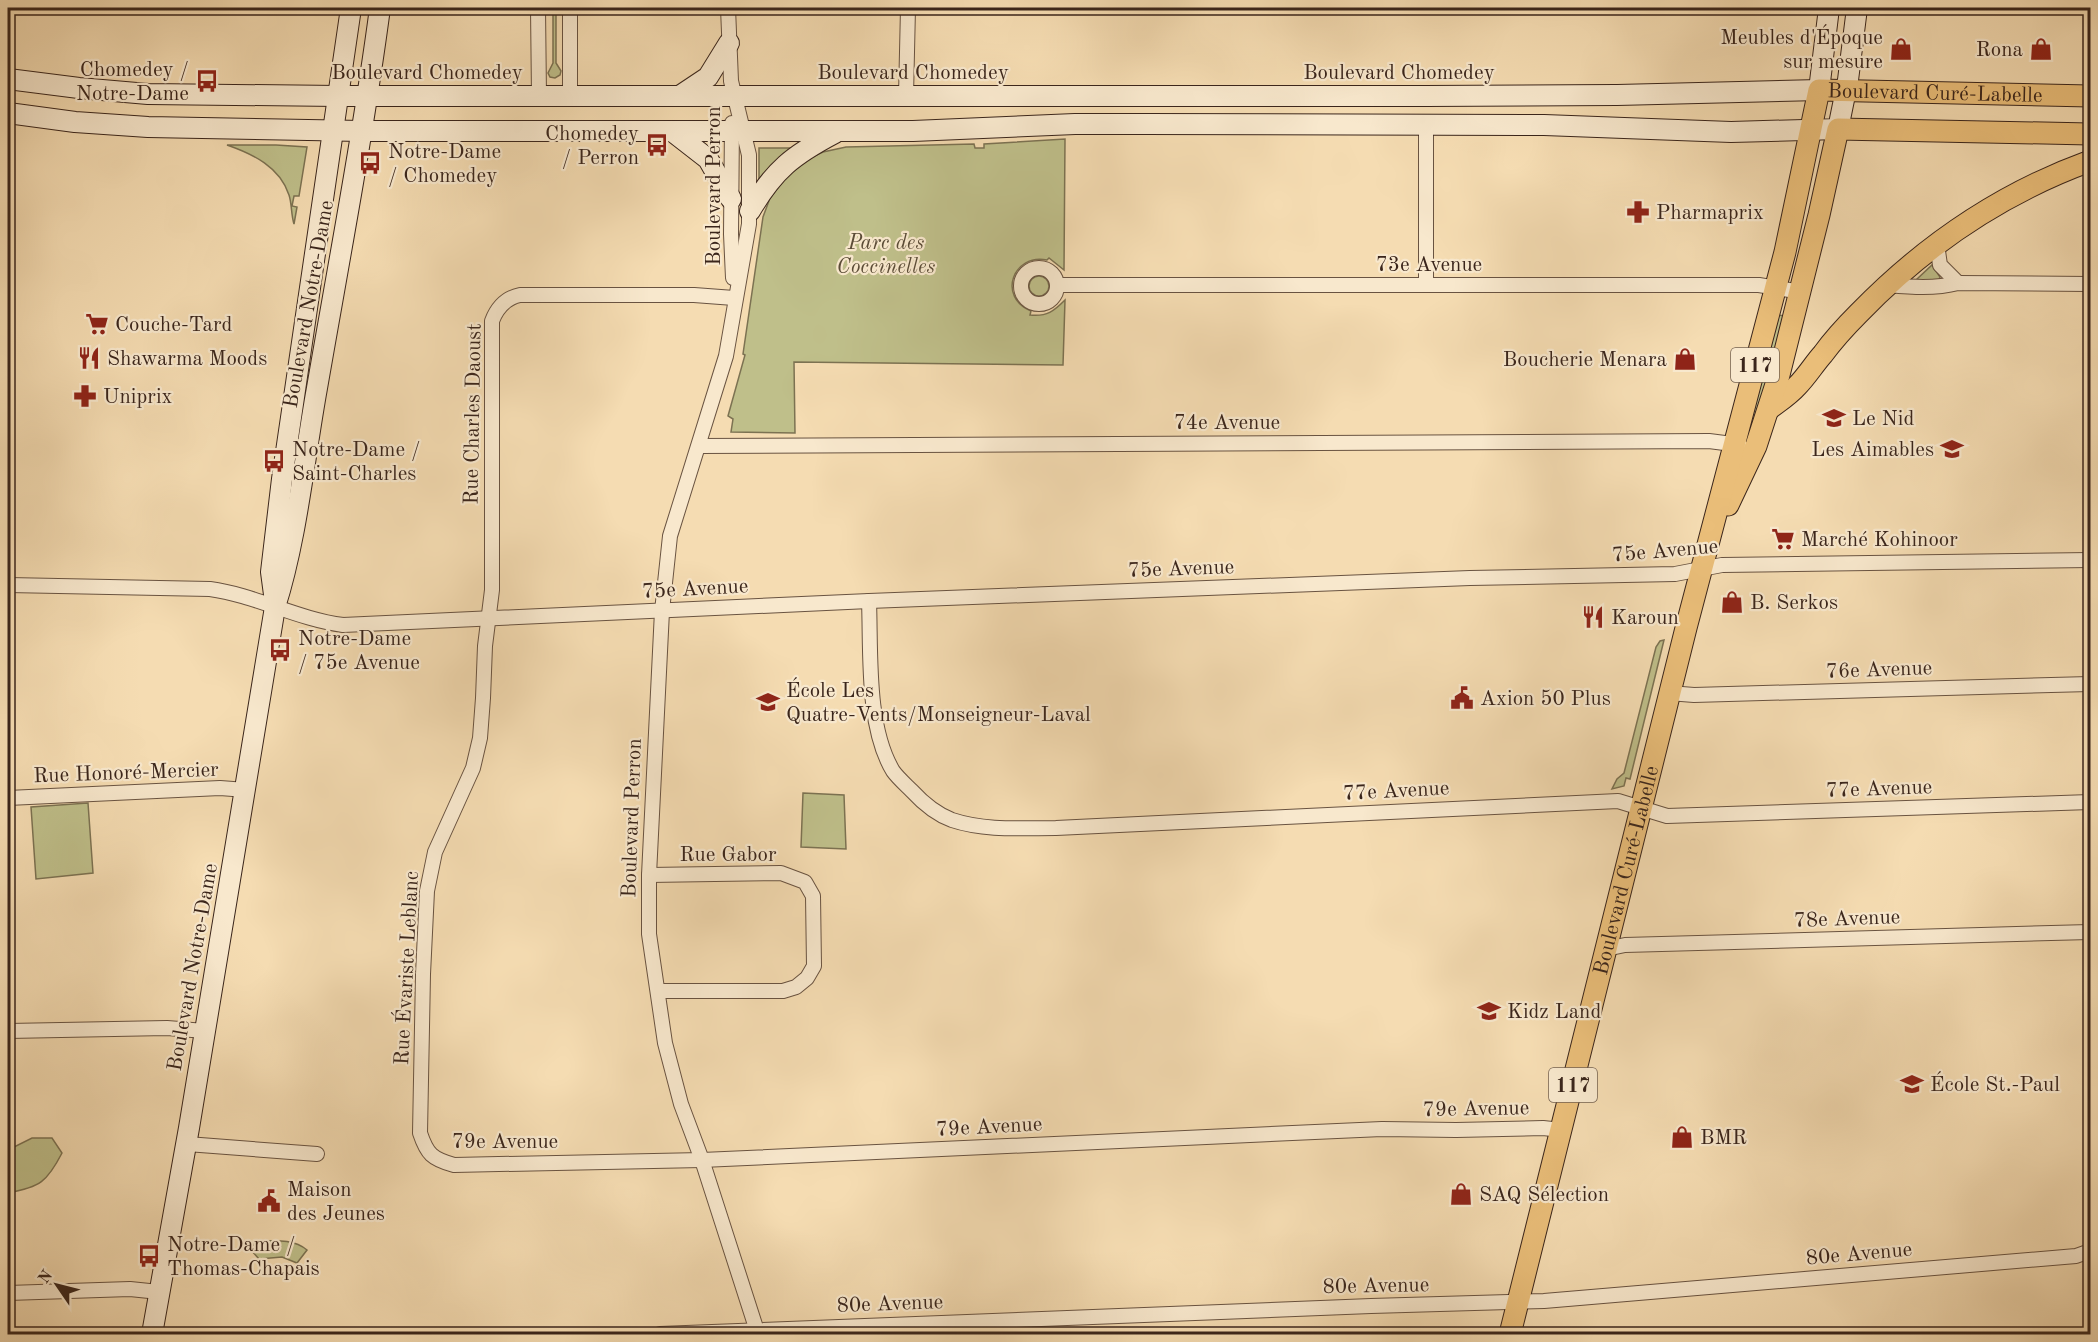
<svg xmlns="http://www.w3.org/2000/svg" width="2098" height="1342" viewBox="0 0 2098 1342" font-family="'Old Standard TT',serif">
<rect width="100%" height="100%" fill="#f5dcb2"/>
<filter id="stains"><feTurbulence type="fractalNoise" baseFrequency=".00333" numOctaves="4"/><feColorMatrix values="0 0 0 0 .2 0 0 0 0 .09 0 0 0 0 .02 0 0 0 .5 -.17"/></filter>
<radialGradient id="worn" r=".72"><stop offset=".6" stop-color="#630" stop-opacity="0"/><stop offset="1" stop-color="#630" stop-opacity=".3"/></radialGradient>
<g fill="#bfbf8a" stroke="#7c7252" stroke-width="1.5">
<path d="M 553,8 L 556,8 L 556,63 L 561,71 L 560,75 L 555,78 L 550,77 L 548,73 L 553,63 Z"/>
<path d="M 1065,139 L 1064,270 L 1049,258 L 1047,260 C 1013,253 997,297 1031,311 L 1030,315 C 1047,317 1054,311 1065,300 L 1063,365 L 794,362 L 795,433 L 731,432 L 733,419 L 728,416 L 745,355 L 743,354 L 763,217 L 770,198 L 791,171 L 812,157 L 823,152 L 846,147 L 974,144 L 975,148 L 984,148 L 984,144 Z"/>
<path d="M 227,145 L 276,145 L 307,147 L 299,196 L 294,196 L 292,206 L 297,207 L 294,224 C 291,215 292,204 289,195 C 280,167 253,154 227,145 Z"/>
<path d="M 759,148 L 792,148 L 759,180 Z"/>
<path d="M 1932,265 L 1940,277 L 1939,280 L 1916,280 Z"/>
<circle cx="1039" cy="286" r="10"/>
<path d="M 1778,315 L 1785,316 L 1759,412 L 1751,424 L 1748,423 Z"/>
<path d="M 1664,640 L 1630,779 L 1626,778 L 1624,786 L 1612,789 L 1617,779 L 1624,773 L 1656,647 L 1660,641 Z"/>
<path d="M 803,793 L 844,795 L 846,849 L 801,847 Z"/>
<path d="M 88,803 L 93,873 L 36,879 L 31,807 Z"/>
<path d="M 32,1138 L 52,1138 L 62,1153 C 47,1182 40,1187 8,1193 L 8,1150 Z"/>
<path d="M 255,1241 C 273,1241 293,1238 307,1250 L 297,1263 L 282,1257 L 259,1259 L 252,1251 Z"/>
</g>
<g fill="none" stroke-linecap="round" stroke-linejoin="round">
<g stroke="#695341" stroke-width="16">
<g id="street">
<path d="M 538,8 L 539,96"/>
<path d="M 728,8 L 731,81 L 749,155 L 749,224 L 726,356 L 670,536 L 662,611 L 649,875 L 649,934 L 665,1043 L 681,1104 L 702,1160 L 758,1334"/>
<path d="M 570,96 L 570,8"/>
<path d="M 906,96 L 908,8"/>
<path d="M 732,123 L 731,234 L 733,278"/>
<path d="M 1937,244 L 1940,265 L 1958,283"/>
<circle cx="1039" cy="286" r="18"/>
<path d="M 1057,285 L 1759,285 L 1801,292"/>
<path d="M 1426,285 L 1426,124"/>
<path d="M 1888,285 C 1911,287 1935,289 1958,283 L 2090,284"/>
<path d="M 734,298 L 694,295 L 520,295 C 506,298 497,308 492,321 L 492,590 L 485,646 L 483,698 L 480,738 L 473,768 L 435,852 L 427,891 L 423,974 L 420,1133 C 427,1154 432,1159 454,1165 L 702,1160 L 1382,1129 L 1456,1130 L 1543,1128 L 1561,1130"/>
<path d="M 699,446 L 1709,441 L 1740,445"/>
<path d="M 8,585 L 210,589 C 255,595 297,619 343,625 L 869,601 L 1470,578 L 1675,574 L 1722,565 L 2090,560"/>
<path d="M 869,601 C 871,652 866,726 893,771 C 898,778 906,785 912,791 C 923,803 936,814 952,820 C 985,831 1022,828 1056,828 L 1618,801 L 1667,816 L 2090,802"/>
<path d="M 1669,693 L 1694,695 L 2090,684"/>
<path d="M 8,798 L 220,788 L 246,790"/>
<path d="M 649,875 L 781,873 L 805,882 L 813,896 L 814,966 L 807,978 L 796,987 L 783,991 L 658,991"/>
<path d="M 1606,949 L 1625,945 L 2090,932"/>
<path d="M 8,1031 L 167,1028 L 205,1031"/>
<path d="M 187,1144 L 317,1154"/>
<path d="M 8,1293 L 130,1289 L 159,1292"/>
<path d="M 660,1334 L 1371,1306 L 1544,1301 L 2076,1256 L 2090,1251"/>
</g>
</g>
<g stroke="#3a251b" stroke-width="22">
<g id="secondary">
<path d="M 8,79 L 79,88 L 148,94 L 339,96 L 1425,96 L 1617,95 L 1819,90 L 1829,8"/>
<path d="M 681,95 L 708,77 L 729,43"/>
<path d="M 8,113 L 75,122 L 148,127 L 362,131 L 913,131 L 1075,124 L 1142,124 L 1544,125 L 1731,132 L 1838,129 L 1848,80 L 1857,8"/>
<path d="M 672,131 L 708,159 L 731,199"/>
<path d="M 750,211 C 774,170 793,155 835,133"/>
<path d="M 275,602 L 271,572 L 282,479 L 351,8"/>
<path d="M 152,1334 L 189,1128 L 275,607 C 297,538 304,460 317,388 C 339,261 363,135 380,8"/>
</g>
</g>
<g stroke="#3a251b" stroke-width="23">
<g id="primary">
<path d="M 1769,409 C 1778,402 1789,395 1797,386 C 1807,376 1814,364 1823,354 C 1834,339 1846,326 1859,313 C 1925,245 2002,193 2090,161"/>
<path d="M 1728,505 L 1756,446 L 1779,375 L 1819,215 L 1838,129 L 2090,134"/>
<path id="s1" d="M 1510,1334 L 1686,628 L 1785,252 L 1819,90 L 2090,96"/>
</g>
</g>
<use href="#street" stroke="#f8e8cd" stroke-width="14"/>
<use href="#secondary" stroke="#f8e8cd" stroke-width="20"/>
<use href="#primary" stroke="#eabe79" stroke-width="21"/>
</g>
<defs>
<g id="shop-bare" transform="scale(1.8)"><path d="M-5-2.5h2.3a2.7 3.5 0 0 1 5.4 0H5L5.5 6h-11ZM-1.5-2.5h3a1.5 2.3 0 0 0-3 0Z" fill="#8f2418" stroke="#f8e8cd" stroke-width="2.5" paint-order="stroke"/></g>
<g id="bus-bare" transform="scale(1.8)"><path d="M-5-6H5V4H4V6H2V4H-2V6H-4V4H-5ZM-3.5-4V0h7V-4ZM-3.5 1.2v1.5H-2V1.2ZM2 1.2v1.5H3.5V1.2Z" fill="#8f2418" stroke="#f8e8cd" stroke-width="2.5" paint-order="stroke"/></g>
<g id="pharmacy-bare" transform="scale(1.8)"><path d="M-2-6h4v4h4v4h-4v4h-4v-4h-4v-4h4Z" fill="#8f2418" stroke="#f8e8cd" stroke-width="2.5" paint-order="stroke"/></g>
<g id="supermarket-bare" transform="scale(1.8)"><path d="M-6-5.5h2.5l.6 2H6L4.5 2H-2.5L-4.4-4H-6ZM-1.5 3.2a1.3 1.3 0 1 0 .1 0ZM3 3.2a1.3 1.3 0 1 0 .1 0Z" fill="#8f2418" stroke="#f8e8cd" stroke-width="2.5" paint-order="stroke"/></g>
<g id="restaurant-bare" transform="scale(1.8)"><path d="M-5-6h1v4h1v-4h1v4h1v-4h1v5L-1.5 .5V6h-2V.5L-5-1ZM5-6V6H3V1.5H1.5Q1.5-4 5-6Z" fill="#8f2418" stroke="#f8e8cd" stroke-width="2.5" paint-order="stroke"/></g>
<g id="school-bare" transform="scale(1.8)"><path d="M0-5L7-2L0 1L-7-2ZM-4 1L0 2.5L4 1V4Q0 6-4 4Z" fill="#8f2418" stroke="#f8e8cd" stroke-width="2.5" paint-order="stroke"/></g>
<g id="civic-bare" transform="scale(1.8)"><path d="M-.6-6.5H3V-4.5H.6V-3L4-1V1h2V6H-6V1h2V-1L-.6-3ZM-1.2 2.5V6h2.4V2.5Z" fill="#8f2418" stroke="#f8e8cd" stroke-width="2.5" paint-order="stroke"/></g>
</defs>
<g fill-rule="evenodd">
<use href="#shop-bare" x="1901" y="49"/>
<use href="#shop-bare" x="2041" y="49"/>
<use href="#bus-bare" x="207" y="81"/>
<use href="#bus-bare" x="657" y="145"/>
<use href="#bus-bare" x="370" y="163"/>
<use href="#pharmacy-bare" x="1638" y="212"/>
<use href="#supermarket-bare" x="97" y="324"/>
<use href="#restaurant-bare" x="89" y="358"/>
<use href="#shop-bare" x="1685" y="359"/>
<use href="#pharmacy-bare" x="85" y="396"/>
<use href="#school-bare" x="1834" y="418"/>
<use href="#school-bare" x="1952" y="449"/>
<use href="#bus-bare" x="274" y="461"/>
<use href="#supermarket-bare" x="1783" y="539"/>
<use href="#shop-bare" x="1732" y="602"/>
<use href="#restaurant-bare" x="1593" y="617"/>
<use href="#bus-bare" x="280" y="650"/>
<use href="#civic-bare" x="1462" y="698"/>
<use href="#school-bare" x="768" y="702"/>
<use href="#school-bare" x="1489" y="1011"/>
<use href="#school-bare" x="1912" y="1084"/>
<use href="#shop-bare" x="1682" y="1137"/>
<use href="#shop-bare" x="1461" y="1194"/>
<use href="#civic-bare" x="269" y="1201"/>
<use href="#bus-bare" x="149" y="1256"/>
</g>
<g text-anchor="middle" stroke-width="4.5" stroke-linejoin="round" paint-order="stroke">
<g fill="#f8e8cd" stroke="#736050" stroke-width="1.5">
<rect x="1731" y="348" width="48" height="34" rx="4.5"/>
<rect x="1549" y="1068" width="48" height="34" rx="4.5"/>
</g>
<g font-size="20" font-weight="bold" fill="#3a251b">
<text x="1755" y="372">117</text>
<text x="1573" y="1092">117</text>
</g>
<g font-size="21" fill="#3a251b" stroke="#f8e8cd" text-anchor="start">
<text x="1883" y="44" text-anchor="end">Meubles d'Époque<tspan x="1883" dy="24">sur mesure</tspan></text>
<text x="2023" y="56" text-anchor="end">Rona</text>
<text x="189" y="76" text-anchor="end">Chomedey /<tspan x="189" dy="24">Notre-Dame</tspan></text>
<text x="639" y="140" text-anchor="end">Chomedey<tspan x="639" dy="24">/ Perron</tspan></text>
<text x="388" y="158">Notre-Dame<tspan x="388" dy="24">/ Chomedey</tspan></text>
<text x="1656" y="219">Pharmaprix</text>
<text x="115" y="331">Couche-Tard</text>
<text x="107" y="365">Shawarma Moods</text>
<text x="1667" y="366" text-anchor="end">Boucherie Menara</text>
<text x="103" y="403">Uniprix</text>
<text x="1852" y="425">Le Nid</text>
<text x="292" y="456">Notre-Dame /<tspan x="292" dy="24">Saint-Charles</tspan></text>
<text x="1934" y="456" text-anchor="end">Les Aimables</text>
<text x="1801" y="546">Marché Kohinoor</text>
<text x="1750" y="609">B. Serkos</text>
<text x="1611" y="624">Karoun</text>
<text x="298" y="645">Notre-Dame<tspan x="298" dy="24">/ 75e Avenue</tspan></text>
<text x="786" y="697">École Les<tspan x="786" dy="24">Quatre-Vents/Monseigneur-Laval</tspan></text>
<text x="1480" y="705">Axion 50 Plus</text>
<text x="1507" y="1018">Kidz Land</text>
<text x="1930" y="1091">École St.-Paul</text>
<text x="1700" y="1144">BMR</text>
<text x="287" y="1196">Maison<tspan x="287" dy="24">des Jeunes</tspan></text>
<text x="1479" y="1201">SAQ Sélection</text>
<text x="167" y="1251">Notre-Dame /<tspan x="167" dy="24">Thomas-Chapais</tspan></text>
</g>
<g font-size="21" fill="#3a251b" stroke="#f8e8cd">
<text x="427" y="79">Boulevard Chomedey</text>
<text x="913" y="79">Boulevard Chomedey</text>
<text x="1399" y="79">Boulevard Chomedey</text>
<text dy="7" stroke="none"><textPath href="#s1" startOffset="1398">Boulevard Curé-Labelle</textPath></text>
<text transform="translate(713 186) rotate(-90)" y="7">Boulevard Perron</text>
<text x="1429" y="271">73e Avenue</text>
<text transform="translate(308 304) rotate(-80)" y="7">Boulevard Notre-Dame</text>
<text transform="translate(472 414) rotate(-89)" y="7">Rue Charles Daoust</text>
<text x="1227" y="429">74e Avenue</text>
<text transform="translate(1665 550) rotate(-5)" y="7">75e Avenue</text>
<text transform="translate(1181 568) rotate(-2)" y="7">75e Avenue</text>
<text transform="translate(695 588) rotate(-3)" y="7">75e Avenue</text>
<text transform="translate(1879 669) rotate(-2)" y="7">76e Avenue</text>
<text transform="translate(126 772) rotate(-2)" y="7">Rue Honoré-Mercier</text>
<text transform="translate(1879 788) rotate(-2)" y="7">77e Avenue</text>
<text transform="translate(1396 790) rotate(-3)" y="7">77e Avenue</text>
<text transform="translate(631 818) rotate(-88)" y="7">Boulevard Perron</text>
<text x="728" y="861">Rue Gabor</text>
<text dy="7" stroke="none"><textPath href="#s1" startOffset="478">Boulevard Curé-Labelle</textPath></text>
<text transform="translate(1847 918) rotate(-2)" y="7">78e Avenue</text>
<text transform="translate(192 967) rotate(-80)" y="7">Boulevard Notre-Dame</text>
<text transform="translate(406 968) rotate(-87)" y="7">Rue Évariste Leblanc</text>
<text transform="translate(1476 1108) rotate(-1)" y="7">79e Avenue</text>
<text transform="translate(989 1126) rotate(-3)" y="7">79e Avenue</text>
<text x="505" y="1148">79e Avenue</text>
<text transform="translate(1859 1253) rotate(-5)" y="7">80e Avenue</text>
<text transform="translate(1376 1285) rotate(-1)" y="7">80e Avenue</text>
<text transform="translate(890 1303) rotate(-2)" y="7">80e Avenue</text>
</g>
<g font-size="21" font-style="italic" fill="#5b4c37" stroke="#f8e8cd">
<text x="886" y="249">Parc des<tspan x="886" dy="24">Coccinelles</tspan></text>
</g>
</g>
<rect width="2098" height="1342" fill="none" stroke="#f5dcb2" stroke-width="30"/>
<rect x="9" y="9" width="2080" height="1324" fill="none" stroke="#3a251b" stroke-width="3"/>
<rect x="15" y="15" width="2068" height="1312" fill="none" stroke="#3a251b" stroke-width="1.5"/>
<g transform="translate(57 1285) rotate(305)" stroke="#f8e8cd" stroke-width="4.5" paint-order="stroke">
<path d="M0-4.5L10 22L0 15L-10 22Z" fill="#3a251b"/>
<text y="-9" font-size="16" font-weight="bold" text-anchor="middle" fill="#3a251b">N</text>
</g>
<rect width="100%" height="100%" filter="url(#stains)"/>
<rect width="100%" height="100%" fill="url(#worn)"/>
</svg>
